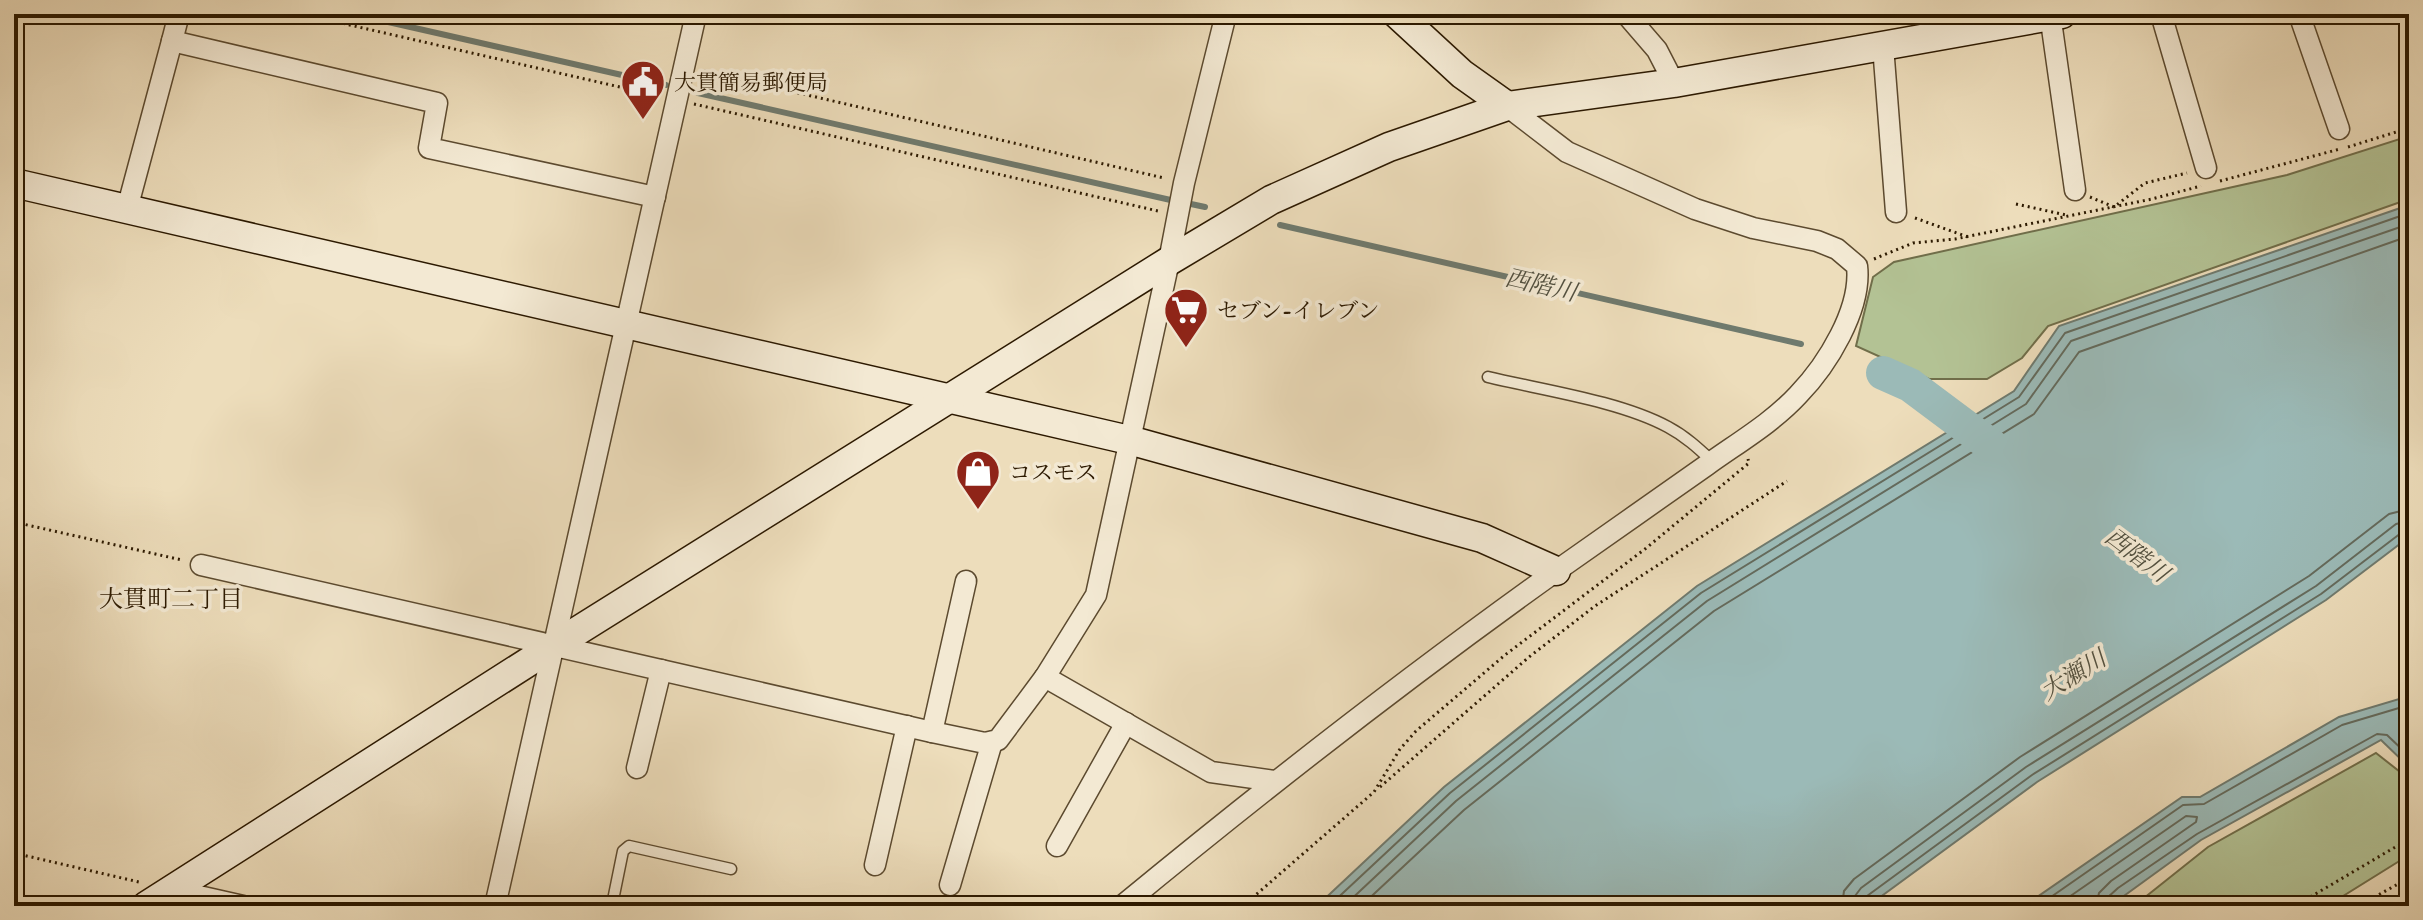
<svg xmlns="http://www.w3.org/2000/svg" width="2423" height="920" viewBox="0 0 2423 920" font-family="'IM FELL English','Noto Serif JP',serif">
<rect width="100%" height="100%" fill="#edddbb"/>
<filter id="stains"><feTurbulence type="fractalNoise" baseFrequency=".0025" numOctaves="4"/><feColorMatrix values="0 0 0 0 .2 0 0 0 0 .09 0 0 0 0 .02 0 0 0 .5 -.17"/></filter>
<radialGradient id="worn" r=".72"><stop offset=".6" stop-color="#630" stop-opacity="0"/><stop offset="1" stop-color="#630" stop-opacity=".3"/></radialGradient>
<g fill="#b3c294" stroke="#706e4a" stroke-width="2">
<path d="M 2409,136 L 2409,199 L 2048,326 L 2022,358 L 1987,379 L 1929,379 L 1856,346 L 1873,277 L 1894,262 L 2287,175 Z"/>
<path d="M 2376,753 L 2409,779 L 2409,855 L 2327,906 L 2134,906 L 2208,847 Z"/>
</g>
<g fill="#9bbab7" stroke="#6f7a6e" stroke-width="2">
<path d="M 2409,205 L 2409,537 L 2326,600 L 2037,782 L 1868,906 L 1317,906 L 1444,787 L 1697,586 L 2014,391 L 2059,326 Z"/>
<path d="M 2409,696 L 2409,767 L 2381,740 L 2201,840 L 2110,906 L 2024,906 L 2182,797 L 2200,797 L 2339,717 Z"/>
</g>
<g fill="none" stroke-linecap="round" stroke-linejoin="round">
<g stroke="#646a5c" stroke-width="2">
<path d="M 1329,906 L 1450,793 L 1701,593 L 2019,397 L 2065,333 L 2409,213"/>
<path d="M 1344,906 L 1456,801 L 1707,601 L 2026,404 L 2071,341 L 2409,224"/>
<path d="M 1361,906 L 1464,810 L 1714,611 L 2034,414 L 2079,352 L 2409,236"/>
<path d="M 1842,906 L 1844,891 L 1854,879 L 2020,757 L 2309,576 L 2389,514 L 2409,509"/>
<path d="M 1854,906 L 1855,896 L 1861,888 L 2026,767 L 2316,586 L 2396,524 L 2409,521"/>
<path d="M 1864,906 L 1867,896 L 2032,775 L 2321,594 L 2401,533 L 2409,531"/>
<path d="M 2038,906 L 2183,805 L 2204,804 L 2342,725 L 2409,705"/>
<path d="M 2056,906 L 2186,816 L 2197,817 L 2196,822 L 2111,881 L 2099,893 L 2096,906"/>
<path d="M 2106,906 L 2107,898 L 2118,888 L 2197,834 L 2377,734 L 2387,735 L 2409,756"/>
</g>
<g stroke="#6f7a6e" stroke-width="6">
<path d="M 353,14 L 666,85"/>
<path d="M 698,93 L 1175,201"/>
<path d="M 1191,204 L 1205,207"/>
<path d="M 1280,225 L 1801,344"/>
</g>
<path stroke="#9bbab7" stroke-width="34" d="M 1883,373 L 1910,385 L 1997,450"/>
<g stroke="#5c4a2f" stroke-width="13">
<g id="lane">
<path d="M 1488,377 C 1542,390 1620,401 1668,427 C 1685,436 1698,448 1712,461"/>
<path d="M 617,906 L 612,905 L 623,851 L 629,846 L 731,869"/>
</g>
</g>
<g stroke="#5c4a2f" stroke-width="23">
<g id="street">
<path d="M 179,14 L 172,41 L 437,103 L 429,148 L 655,197"/>
<path d="M 1626,14 L 1657,50 L 1674,83"/>
<path d="M 2050,14 L 2075,190"/>
<path d="M 2161,14 L 2206,168"/>
<path d="M 2299,14 L 2339,129"/>
<path d="M 1883,46 L 1896,212"/>
<path d="M 127,209 L 172,41"/>
<path d="M 201,565 L 932,732 L 985,743 L 998,740 L 1045,677 L 1096,595 L 1169,261 L 1184,183 L 1226,14"/>
<path d="M 1045,677 L 1211,772 L 1274,781"/>
<path d="M 932,732 L 966,581"/>
<path d="M 637,768 L 661,670"/>
<path d="M 1057,846 L 1126,723"/>
<path d="M 875,865 L 907,726"/>
<path d="M 950,885 L 992,742"/>
<path d="M 172,890 L 243,906"/>
<path d="M 495,906 L 696,14"/>
<path d="M 1122,906 C 1264,789 1409,676 1559,569 C 1608,534 1658,500 1707,465 C 1739,442 1772,423 1798,395 C 1827,365 1862,309 1857,266 L 1837,249 L 1817,241 L 1753,228 L 1695,209 L 1567,152 L 1507,106"/>
</g>
</g>
<g stroke="#2c1900" stroke-width="31">
<g id="secondary">
<path d="M 1397,14 L 1462,74 L 1507,106"/>
<path d="M 14,183 L 1129,440 L 1482,538 L 1556,571"/>
<path d="M 146,906 L 555,645 L 1169,261 L 1271,200 L 1389,147 L 1507,106 L 1674,83 L 2062,14"/>
</g>
</g>
<g stroke="#2c1900" stroke-width="3" stroke-dasharray="2 4" stroke-linecap="butt">
<path d="M 302,14 L 659,96"/>
<path d="M 704,71 L 1164,178"/>
<path d="M 694,104 L 1158,211"/>
<path d="M 2348,147 L 2409,128"/>
<path d="M 2220,181 L 2340,149"/>
<path d="M 2090,197 L 2114,207 L 2145,183 L 2187,173"/>
<path d="M 2016,204 L 2066,215"/>
<path d="M 1915,218 L 1968,237"/>
<path d="M 1874,259 L 1913,243 L 1955,239 L 2152,199 L 2201,186"/>
<path d="M 14,522 L 182,560"/>
<path d="M 1380,787 L 1529,657 L 1595,606 L 1787,481"/>
<path d="M 14,853 L 139,882"/>
<path d="M 1243,906 L 1374,792 L 1400,749 L 1416,731 L 1505,655 L 1645,549 L 1749,463 L 1748,459"/>
<path d="M 2295,906 L 2409,839"/>
<path d="M 2358,906 L 2409,878"/>
</g>
<use href="#lane" stroke="#f3e9d3" stroke-width="10"/>
<use href="#street" stroke="#f3e9d3" stroke-width="20"/>
<use href="#secondary" stroke="#f3e9d3" stroke-width="28"/>
</g>
<defs>
<g id="civic-pin" transform="scale(2.3)"><path d="M0 17L-7.5 6A9.5 9.5 0 1 1 7.5 6Z" fill="#8f2418" stroke="#f3e9d3"/><path d="M-.6-6.5H3V-4.5H.6V-3L4-1V1h2V6H-6V1h2V-1L-.6-3ZM-1.2 2.5V6h2.4V2.5Z" fill="#fff"/></g>
<g id="supermarket-pin" transform="scale(2.3)"><path d="M0 17L-7.5 6A9.5 9.5 0 1 1 7.5 6Z" fill="#8f2418" stroke="#f3e9d3"/><path d="M-6-5.5h2.5l.6 2H6L4.5 2H-2.5L-4.4-4H-6ZM-1.5 3.2a1.3 1.3 0 1 0 .1 0ZM3 3.2a1.3 1.3 0 1 0 .1 0Z" fill="#fff"/></g>
<g id="shop-pin" transform="scale(2.3)"><path d="M0 17L-7.5 6A9.5 9.5 0 1 1 7.5 6Z" fill="#8f2418" stroke="#f3e9d3"/><path d="M-5-2.5h2.3a2.7 3.5 0 0 1 5.4 0H5L5.5 6h-11ZM-1.5-2.5h3a1.5 2.3 0 0 0-3 0Z" fill="#fff"/></g>
</defs>
<g fill-rule="evenodd">
<use href="#civic-pin" x="643" y="82"/>
<use href="#supermarket-pin" x="1186" y="310"/>
<use href="#shop-pin" x="978" y="472"/>
</g>
<g text-anchor="middle" stroke-width="7" stroke-linejoin="round" paint-order="stroke">
<g font-size="22" fill="#2c1900" stroke="#f3e9d3" text-anchor="start">
<text x="674" y="90">大貫簡易郵便局</text>
<text x="1217" y="318">セブン-イレブン</text>
<text x="1009" y="480">コスモス</text>
</g>
<g font-size="24" font-style="italic" fill="#535140" stroke="#f3e9d3">
<text transform="translate(1541 285) rotate(13)" y="8">西階川</text>
<text transform="translate(2137 555) rotate(37)" y="8">西階川</text>
<text transform="translate(2073 675) rotate(-32)" y="8">大瀬川</text>
</g>
<g font-size="24" fill="#2c1900" stroke="#f3e9d3">
<text x="171" y="607">大貫町二丁目</text>
</g>
</g>
<rect width="2423" height="920" fill="none" stroke="#edddbb" stroke-width="48"/>
<rect x="16" y="16" width="2391" height="888" fill="none" stroke="#2c1900" stroke-width="4"/>
<rect x="24" y="24" width="2375" height="872" fill="none" stroke="#2c1900" stroke-width="2"/>
<rect width="100%" height="100%" filter="url(#stains)"/>
<rect width="100%" height="100%" fill="url(#worn)"/>
</svg>
